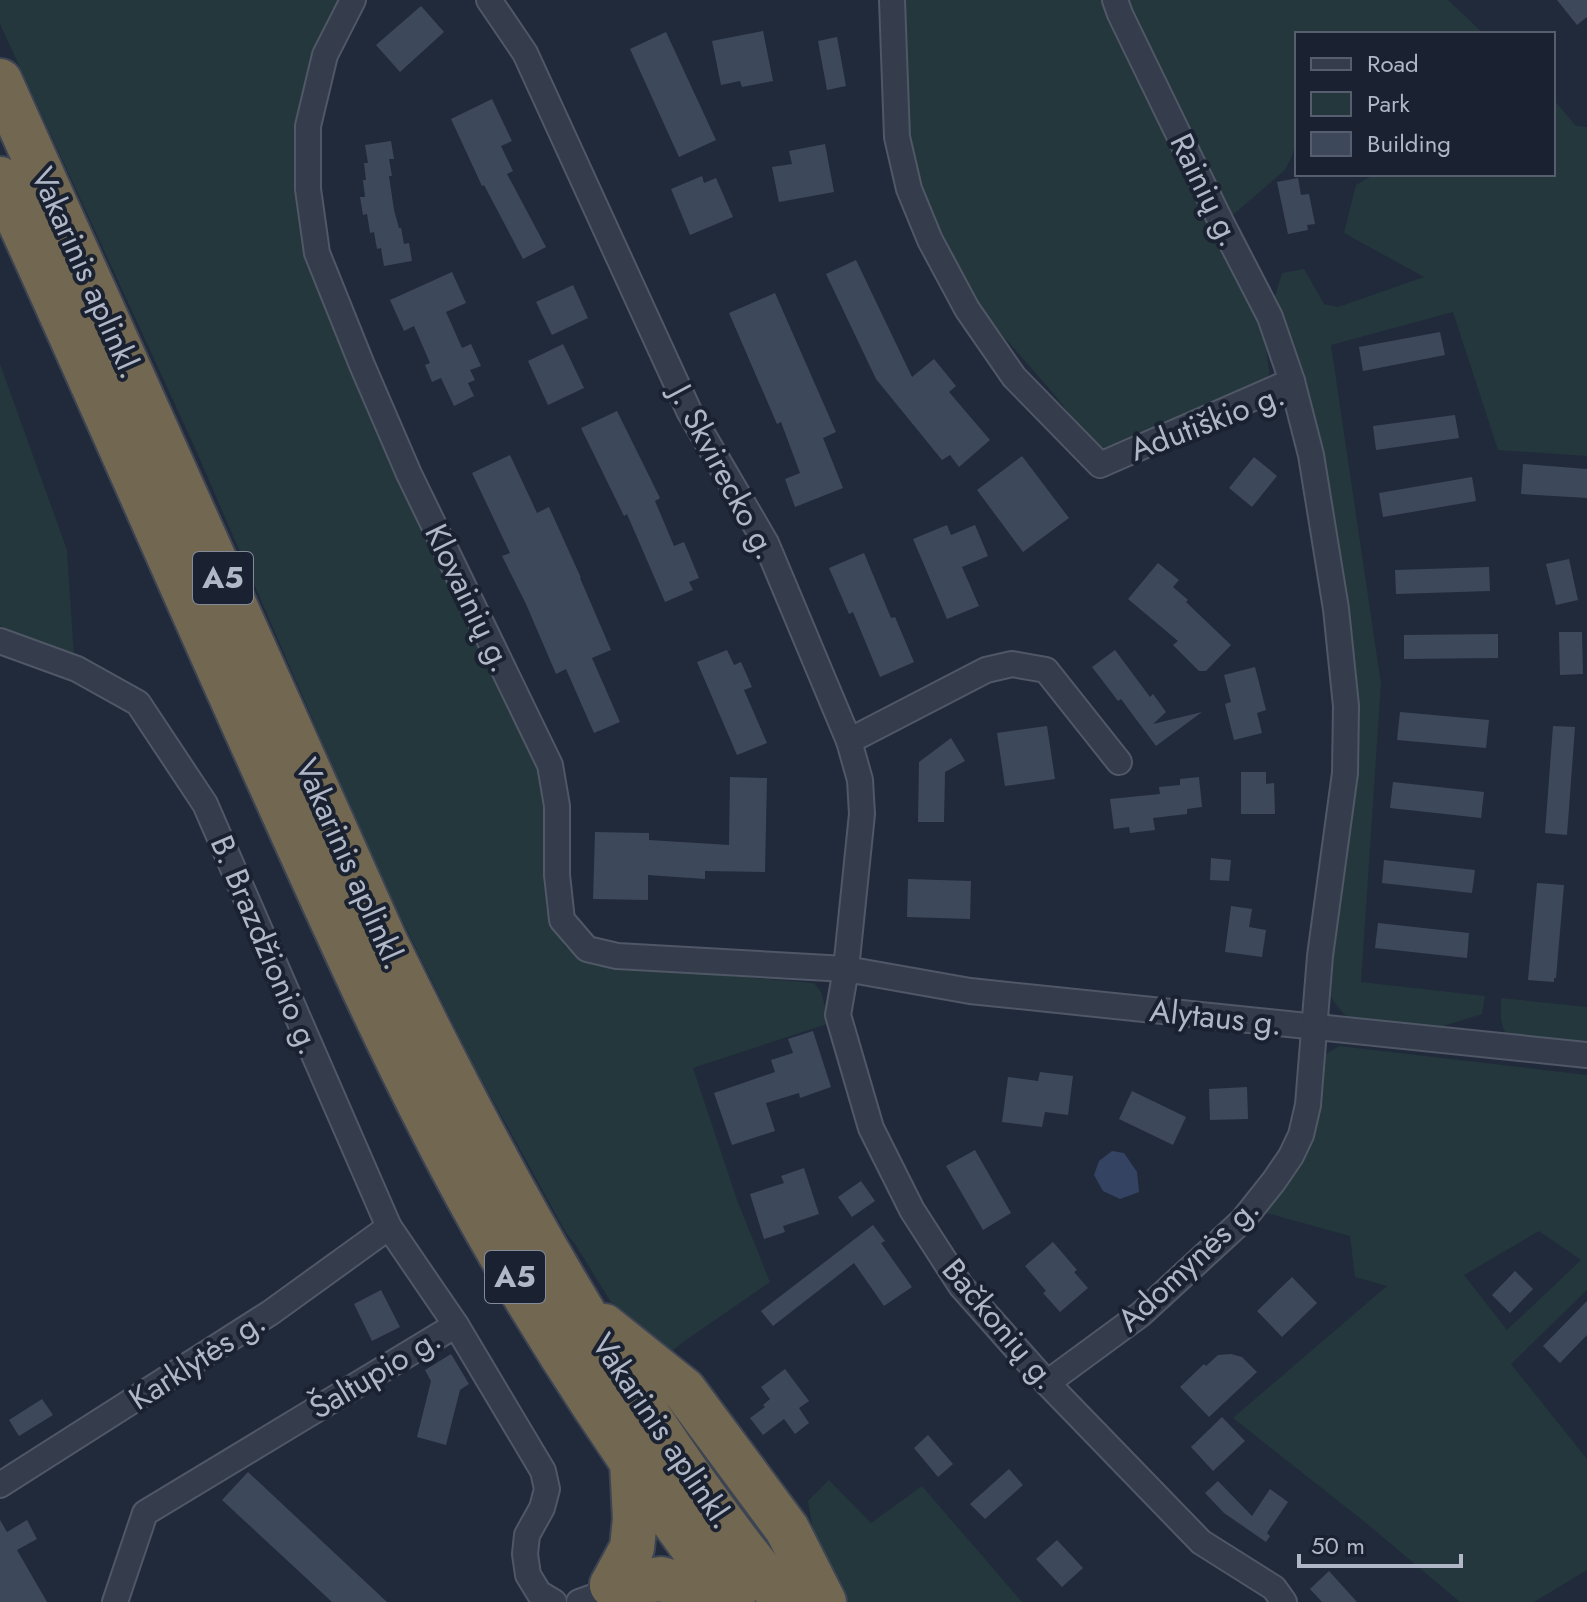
<svg xmlns="http://www.w3.org/2000/svg" width="1587" height="1602" viewBox="0 0 1587 1602" font-family="Jost,sans-serif">
<rect width="100%" height="100%" fill="#212a3b"/>
<g fill="#23373c" fill-rule="evenodd">
<path d="M 0,0 L 339,0 L 317,54 L 309,250 L 539,766 L 549,816 L 546,906 L 565,947 L 595,964 L 814,983 L 821,992 L 830,1023 L 693,1068 L 737,1200 L 770,1282 L 686,1340 L 663,1358 L 646,1348 L 614,1307 L 575,1244 L 566,1233 L 473,1064 L 381,877 L 195,448 L 0,24 Z"/>
<path d="M 903,0 L 1448,0 L 1484,34 L 1297,34 L 1297,138 L 1292,156 L 1285,170 L 1222,224 L 1259,296 L 1269,370 L 1269,379 L 1112,451 L 1098,450 L 1053,393 L 984,314 L 930,209 L 908,141 Z"/>
<path d="M 1553,99 L 1576,126 L 1587,127 L 1587,456 L 1498,450 L 1453,312 L 1331,345 L 1381,684 L 1361,982 L 1485,996 L 1482,1014 L 1427,1031 L 1358,1023 L 1344,1014 L 1334,1002 L 1328,990 L 1354,694 L 1323,451 L 1275,296 L 1282,273 L 1304,269 L 1324,304 L 1338,307 L 1424,277 L 1344,233 L 1356,185 L 1375,174 L 1553,174 Z"/>
<path d="M 0,364 L 67,550 L 74,658 L 0,626 Z"/>
<path d="M 1501,998 L 1587,1007 L 1587,1048 L 1513,1040 C 1498,1029 1501,1015 1501,998 Z"/>
<path d="M 1339,1046 L 1587,1075 L 1587,1290 L 1511,1364 L 1587,1459 L 1587,1570 L 1534,1602 L 1460,1602 L 1366,1523 L 1233,1418 L 1387,1286 L 1355,1277 L 1350,1236 L 1263,1212 L 1321,1077 L 1326,1054 ZM 1539,1231 L 1581,1260 L 1507,1330 L 1464,1275 Z"/>
<path d="M 829,1480 L 871,1523 L 922,1486 L 1022,1602 L 834,1602 L 820,1571 L 808,1501 Z"/>
</g>
<path fill="#354363" d="M 1112,1151 L 1124,1153 L 1137,1172 L 1139,1192 L 1120,1199 L 1103,1191 L 1094,1175 L 1099,1161 Z"/>
<g fill="#3d485b">
<path d="M 1557,0 L 1587,0 L 1587,17 L 1577,25 Z"/>
<path d="M 421,6 L 444,32 L 400,72 L 376,45 Z"/>
<path d="M 763,31 L 773,81 L 742,87 L 740,81 L 721,85 L 712,41 Z"/>
<path d="M 666,32 L 716,140 L 679,157 L 630,49 Z"/>
<path d="M 837,37 L 846,86 L 827,90 L 818,41 Z"/>
<path d="M 492,99 L 512,141 L 501,146 L 513,171 L 507,174 L 546,247 L 523,259 L 484,185 L 482,186 L 451,119 Z"/>
<path d="M 391,141 L 394,159 L 389,159 L 392,176 L 389,176 L 394,210 L 399,228 L 401,228 L 404,244 L 409,243 L 412,261 L 384,266 L 381,248 L 377,249 L 374,232 L 370,233 L 367,214 L 363,215 L 360,197 L 365,197 L 363,180 L 366,180 L 364,163 L 368,163 L 365,145 Z"/>
<path d="M 825,144 L 834,192 L 779,202 L 772,167 L 792,164 L 789,151 Z"/>
<path d="M 702,176 L 704,183 L 716,178 L 733,217 L 690,235 L 671,189 Z"/>
<path d="M 1298,178 L 1301,195 L 1309,194 L 1315,224 L 1307,225 L 1308,230 L 1288,234 L 1277,182 Z"/>
<path d="M 856,260 L 912,377 L 934,359 L 956,386 L 949,392 L 990,440 L 959,467 L 950,455 L 942,460 L 876,379 L 826,274 Z"/>
<path d="M 452,272 L 466,303 L 446,312 L 462,348 L 471,344 L 481,366 L 470,370 L 475,380 L 468,383 L 474,396 L 454,406 L 441,378 L 432,382 L 425,365 L 430,363 L 414,326 L 404,331 L 390,300 Z"/>
<path d="M 573,285 L 588,318 L 552,335 L 536,302 Z"/>
<path d="M 775,293 L 836,432 L 823,438 L 843,488 L 795,507 L 785,479 L 800,473 L 781,422 L 777,424 L 729,313 Z"/>
<path d="M 1440,332 L 1445,355 L 1363,371 L 1359,347 Z"/>
<path d="M 563,344 L 584,388 L 548,405 L 528,361 Z"/>
<path d="M 617,411 L 660,498 L 655,501 L 674,546 L 684,542 L 699,578 L 689,582 L 693,590 L 665,602 L 627,514 L 624,516 L 581,428 Z"/>
<path d="M 1455,415 L 1459,438 L 1376,450 L 1373,426 Z"/>
<path d="M 510,455 L 537,513 L 549,507 L 581,578 L 580,578 L 611,650 L 592,658 L 620,722 L 594,733 L 566,669 L 556,674 L 526,604 L 502,556 L 510,553 L 472,473 Z"/>
<path d="M 1022,456 L 1069,518 L 1023,552 L 977,490 Z"/>
<path d="M 1254,457 L 1277,476 L 1252,507 L 1229,488 Z"/>
<path d="M 1523,464 L 1587,469 L 1587,498 L 1521,494 Z"/>
<path d="M 1472,477 L 1476,501 L 1383,517 L 1379,493 Z"/>
<path d="M 947,525 L 951,535 L 975,525 L 988,556 L 962,567 L 979,606 L 947,619 L 913,539 Z"/>
<path d="M 864,553 L 891,618 L 895,617 L 914,662 L 880,677 L 853,612 L 849,614 L 829,568 Z"/>
<path d="M 1569,559 L 1578,600 L 1556,605 L 1546,564 Z"/>
<path d="M 1158,563 L 1179,580 L 1173,587 L 1188,600 L 1186,602 L 1231,645 L 1206,671 L 1199,671 L 1173,645 L 1178,641 L 1128,599 Z"/>
<path d="M 1489,567 L 1490,591 L 1396,594 L 1395,570 Z"/>
<path d="M 1559,632 L 1582,632 L 1583,674 L 1560,675 Z"/>
<path d="M 1498,634 L 1498,658 L 1404,659 L 1404,635 Z"/>
<path d="M 727,650 L 734,665 L 741,662 L 752,687 L 744,690 L 767,743 L 737,755 L 697,662 Z"/>
<path d="M 1115,650 L 1150,697 L 1153,694 L 1166,712 L 1153,724 L 1202,712 L 1156,746 L 1121,699 L 1118,701 L 1092,667 Z"/>
<path d="M 1255,667 L 1266,710 L 1257,713 L 1262,733 L 1234,740 L 1225,704 L 1231,702 L 1224,675 Z"/>
<path d="M 1400,712 L 1489,720 L 1486,748 L 1397,740 Z"/>
<path d="M 1047,726 L 1055,779 L 1005,786 L 997,733 Z"/>
<path d="M 1553,726 L 1575,727 L 1567,835 L 1545,833 Z"/>
<path d="M 951,738 L 965,761 L 945,772 L 944,822 L 918,822 L 919,762 Z"/>
<path d="M 1241,772 L 1266,772 L 1266,784 L 1274,783 L 1275,814 L 1241,814 Z"/>
<path d="M 730,777 L 767,778 L 765,872 L 705,871 L 705,879 L 648,875 L 648,900 L 593,899 L 595,832 L 649,833 L 649,840 L 729,845 Z"/>
<path d="M 1199,777 L 1202,807 L 1187,809 L 1187,814 L 1153,818 L 1155,830 L 1130,833 L 1129,827 L 1114,829 L 1110,799 L 1160,794 L 1159,787 L 1180,785 L 1180,779 Z"/>
<path d="M 1393,782 L 1484,792 L 1481,818 L 1390,808 Z"/>
<path d="M 1211,858 L 1231,860 L 1229,881 L 1210,880 Z"/>
<path d="M 1384,860 L 1475,870 L 1472,893 L 1382,883 Z"/>
<path d="M 908,879 L 971,881 L 970,919 L 907,917 Z"/>
<path d="M 1537,883 L 1564,885 L 1556,978 L 1554,978 L 1554,982 L 1528,980 Z"/>
<path d="M 1231,906 L 1252,909 L 1249,927 L 1266,930 L 1262,957 L 1225,952 Z"/>
<path d="M 1378,923 L 1469,933 L 1467,958 L 1375,948 Z"/>
<path d="M 813,1031 L 831,1087 L 800,1098 L 799,1093 L 766,1103 L 775,1131 L 732,1145 L 714,1093 L 775,1072 L 771,1060 L 793,1053 L 788,1039 Z"/>
<path d="M 1040,1072 L 1073,1076 L 1068,1115 L 1045,1112 L 1042,1127 L 1002,1122 L 1008,1077 L 1038,1081 Z"/>
<path d="M 1247,1087 L 1248,1119 L 1210,1120 L 1209,1089 Z"/>
<path d="M 1132,1091 L 1186,1117 L 1173,1145 L 1119,1119 Z"/>
<path d="M 975,1150 L 1011,1213 L 983,1230 L 946,1166 Z"/>
<path d="M 804,1168 L 819,1214 L 783,1226 L 785,1232 L 764,1239 L 750,1194 L 784,1183 L 781,1176 Z"/>
<path d="M 861,1181 L 875,1201 L 852,1217 L 838,1197 Z"/>
<path d="M 873,1225 L 885,1241 L 881,1243 L 912,1287 L 884,1306 L 854,1263 L 773,1326 L 761,1311 Z"/>
<path d="M 1053,1242 L 1077,1270 L 1074,1272 L 1088,1288 L 1060,1312 L 1043,1293 L 1046,1291 L 1025,1266 Z"/>
<path d="M 1515,1271 L 1533,1289 L 1510,1313 L 1492,1295 Z"/>
<path d="M 1292,1277 L 1317,1303 L 1282,1337 L 1257,1311 Z"/>
<path d="M 381,1290 L 400,1327 L 372,1341 L 354,1304 Z"/>
<path d="M 1587,1301 L 1587,1335 L 1560,1363 L 1543,1346 Z"/>
<path d="M 451,1354 L 469,1384 L 460,1390 L 446,1445 L 417,1437 L 431,1381 L 425,1370 Z"/>
<path d="M 1231,1354 L 1242,1357 L 1257,1372 L 1209,1417 L 1180,1387 L 1204,1364 L 1206,1366 L 1218,1355 Z"/>
<path d="M 785,1369 L 809,1401 L 799,1408 L 809,1423 L 795,1434 L 784,1419 L 763,1435 L 750,1418 L 765,1407 L 763,1405 L 770,1399 L 761,1387 Z"/>
<path d="M 42,1399 L 53,1415 L 19,1436 L 9,1420 Z"/>
<path d="M 1222,1417 L 1245,1441 L 1213,1471 L 1191,1447 Z"/>
<path d="M 928,1435 L 953,1464 L 938,1477 L 914,1448 Z"/>
<path d="M 1009,1469 L 1023,1485 L 985,1519 L 970,1504 Z"/>
<path d="M 248,1472 L 387,1602 L 332,1602 L 222,1500 Z"/>
<path d="M 1218,1481 L 1252,1516 L 1270,1489 L 1288,1502 L 1267,1533 L 1270,1536 L 1266,1542 L 1224,1513 L 1205,1493 Z"/>
<path d="M 0,1520 L 7,1532 L 27,1520 L 37,1539 L 17,1550 L 47,1602 L 0,1602 Z"/>
<path d="M 1057,1540 L 1083,1568 L 1062,1587 L 1036,1559 Z"/>
<path d="M 1329,1571 L 1357,1602 L 1322,1602 L 1310,1589 Z"/>
</g>
<g fill="none" stroke-linecap="round" stroke-linejoin="round">
<g stroke="#505766" stroke-width="28">
<g id="street">
<path d="M 353,0 L 325,55 L 308,126 L 308,189 L 317,253 L 362,365 L 409,474 L 550,765 L 557,806 L 557,875 L 562,920 L 587,949 L 617,956 L 846,969 L 970,991 L 1587,1055"/>
<path d="M 489,0 L 525,53 L 689,411 L 766,543 L 849,741 L 860,780 L 862,814 L 846,969 L 838,1015 L 871,1128 L 912,1210 L 961,1286 L 1047,1383 L 1201,1542 L 1274,1588 L 1284,1602"/>
<path d="M 892,0 L 897,137 L 909,189 L 930,240 L 967,309 L 1014,377 L 1100,465 L 1292,381 L 1311,455 L 1336,609 L 1346,706 L 1345,773 L 1320,956 L 1308,1105 L 1301,1135 L 1291,1156 L 1274,1181 L 1243,1220 L 1141,1314 L 1047,1383"/>
<path d="M 1115,0 L 1120,14 L 1222,224 L 1270,317 L 1292,381"/>
<path d="M 0,641 L 77,669 L 138,703 L 205,804 L 389,1227 L 456,1325"/>
<path d="M 849,741 L 986,670 L 1012,664 L 1046,670 L 1119,762"/>
<path d="M 0,1485 L 270,1313 L 389,1227"/>
<path d="M 115,1602 L 145,1513 L 456,1325 L 543,1471 L 547,1489 L 542,1508 L 527,1535 L 525,1554 L 528,1575 L 539,1593 L 554,1602"/>
<path d="M 579,1602 L 593,1597 L 612,1585"/>
</g>
</g>
<g stroke="#3d4453" stroke-width="48">
<g id="highway">
<path d="M 0,81 L 385,941 C 498,1173 621,1402 785,1602"/>
<path d="M 0,179 C 92,379 179,582 270,783 C 333,923 395,1063 468,1197 C 546,1339 636,1474 733,1602"/>
<path d="M 604,1326 L 684,1390 L 787,1529 L 824,1602"/>
<path d="M 612,1585 L 632,1548 L 635,1519 L 632,1461"/>
<path d="M 612,1585 L 661,1579 L 688,1586 L 723,1602"/>
</g>
</g>
<use href="#street" stroke="#353c4b" stroke-width="24"/>
<use href="#highway" stroke="#726852" stroke-width="44"/>
</g>
<g text-anchor="middle" stroke-width="8" stroke-linejoin="round" paint-order="stroke">
<g fill="#1a2130" stroke="#838a9a" stroke-width="2">
<rect x="193" y="552" width="60" height="52" rx="6"/>
<rect x="485" y="1251" width="60" height="52" rx="6"/>
</g>
<g font-size="30" font-weight="bold" fill="#b0b7c7">
<text x="223" y="588">A5</text>
<text x="515" y="1287">A5</text>
</g>
<g font-size="32" fill="#b0b7c7" stroke="#1a2130">
<text transform="translate(1206 190) rotate(64)" y="11">Rainių g.</text>
<text transform="translate(87 273) rotate(66)" y="11">Vakarinis aplinkl.</text>
<text transform="translate(1207 422) rotate(-21)" y="11">Adutiškio g.</text>
<text transform="translate(724 472) rotate(62)" y="11">J. Skvirecko g.</text>
<text transform="translate(469 598) rotate(64)" y="11">Klovainių g.</text>
<text transform="translate(351 864) rotate(66)" y="11">Vakarinis aplinkl.</text>
<text transform="translate(266 945) rotate(67)" y="11">B. Brazdžionio g.</text>
<text transform="translate(1216 1017) rotate(6)" y="11">Alytaus g.</text>
<text transform="translate(1188 1264) rotate(-43)" y="11">Adomynės g.</text>
<text transform="translate(1000 1324) rotate(50)" y="11">Bačkonių g.</text>
<text transform="translate(197 1360) rotate(-33)" y="11">Karklytės g.</text>
<text transform="translate(375 1373) rotate(-31)" y="11">Šaltupio g.</text>
<text transform="translate(663 1431) rotate(56)" y="11">Vakarinis aplinkl.</text>
</g>
</g>
<rect x="1295" y="32" width="260" height="144" fill="#1a2130" stroke="#565d6c" stroke-width="2"/>
<rect x="1311" y="58" width="40" height="12" fill="#353c4b" stroke="#565d6c" stroke-width="2"/>
<text x="1367" y="72" font-size="24" fill="#b0b7c7">Road</text>
<rect x="1311" y="92" width="40" height="24" fill="#23373c" stroke="#565d6c" stroke-width="2"/>
<text x="1367" y="112" font-size="24" fill="#b0b7c7">Park</text>
<rect x="1311" y="132" width="40" height="24" fill="#3d485b" stroke="#565d6c" stroke-width="2"/>
<text x="1367" y="152" font-size="24" fill="#b0b7c7">Building</text>
<path d="M1299 1554v12h162v-12" fill="none" stroke="#b0b7c7" stroke-width="4"/>
<text x="1311" y="1554" font-size="24" fill="#b0b7c7" stroke="#1a2130" stroke-width="6" paint-order="stroke">50 m</text>
</svg>
